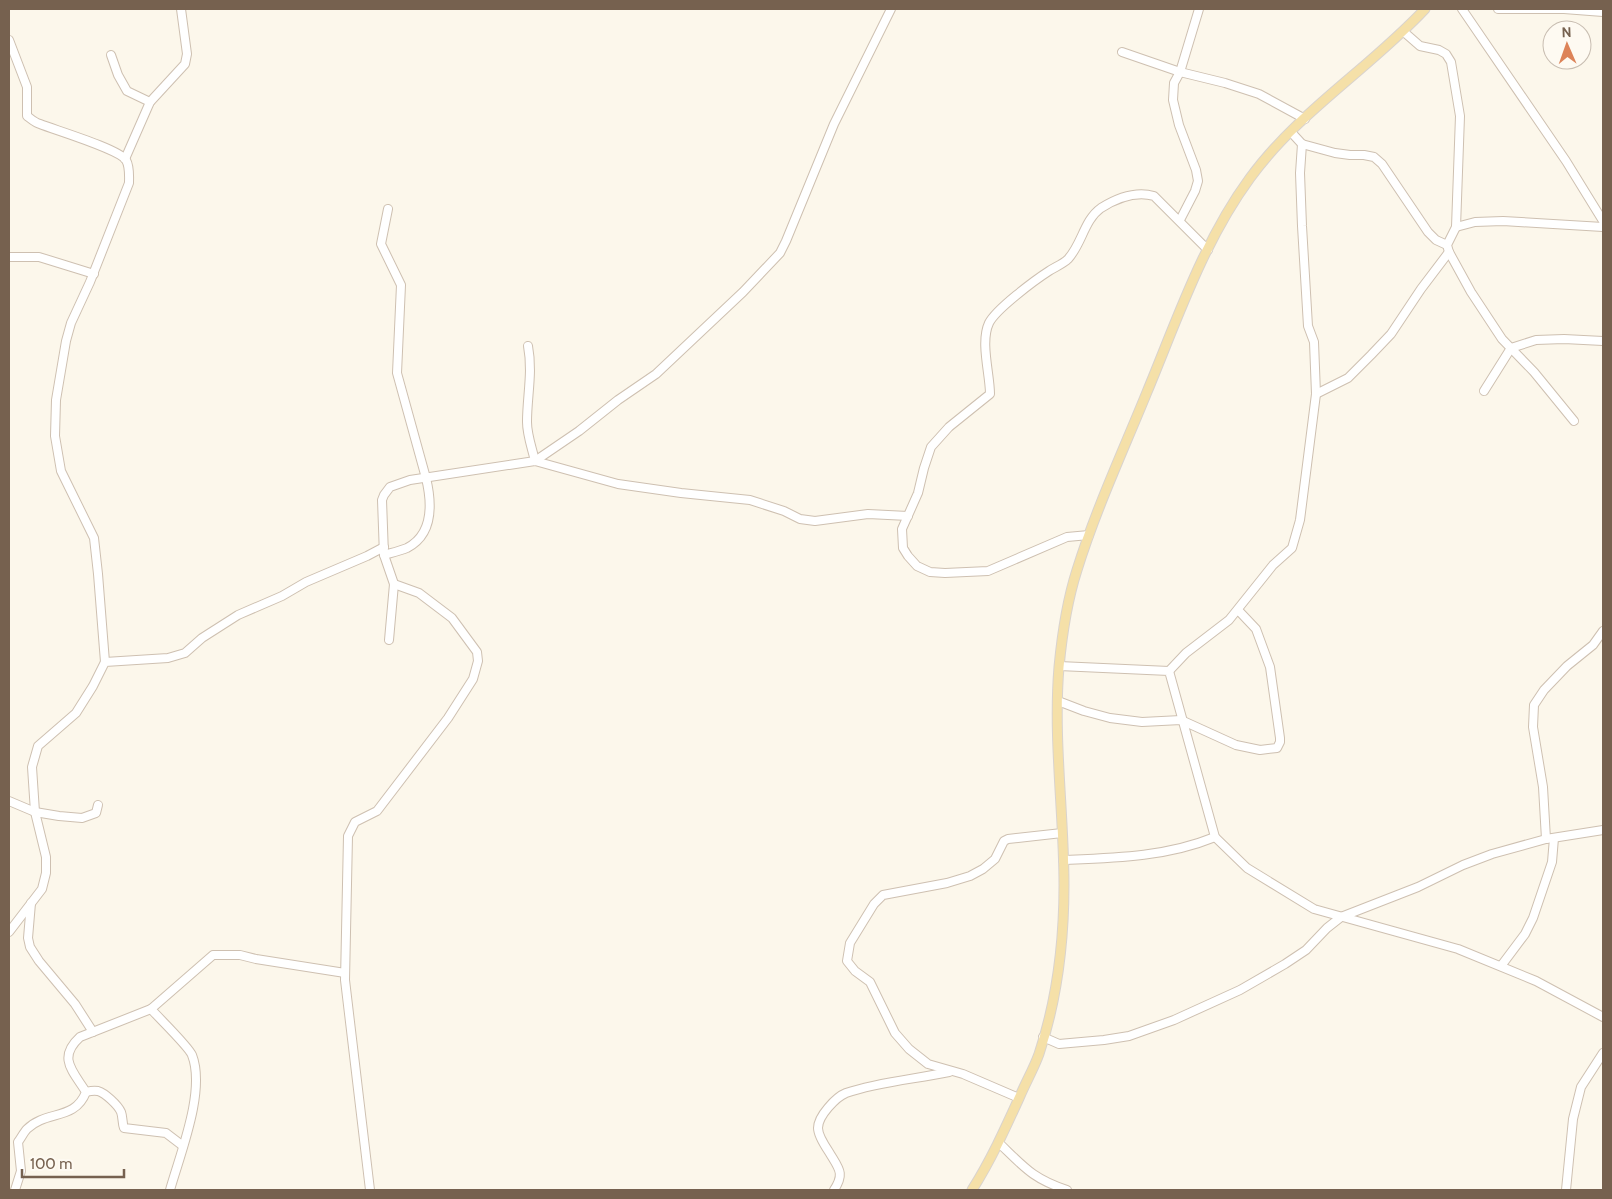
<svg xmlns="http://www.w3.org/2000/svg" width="1612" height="1199" viewBox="0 0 1612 1199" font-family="Cabin,sans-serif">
<rect width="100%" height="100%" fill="#fcf7eb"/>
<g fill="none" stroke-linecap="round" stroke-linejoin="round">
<g stroke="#cec0b1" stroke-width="10">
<g id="minor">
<path d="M 1462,9 L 1566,161 L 1603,221"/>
<path d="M 1498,9 L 1564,9 L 1603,12"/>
<path d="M 1404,32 L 1420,46 L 1439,50 L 1446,54 L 1451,62 L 1460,116 L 1456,227 L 1447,245 L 1449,252 L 1471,292 L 1502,339 L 1534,372 L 1574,421"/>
<path d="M 9,40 L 27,87 L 27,116 C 31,119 35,123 40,124 C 55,130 119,149 126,160 C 130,167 129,176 129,183 L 90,282 L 71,323 L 66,341 L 56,400 L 55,436 L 61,471 L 94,538 L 98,574 L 105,662"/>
<path d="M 1122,52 L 1180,72 L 1225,83 L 1259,94 L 1305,119"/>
<path d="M 111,55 L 118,75 L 127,91 L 150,102"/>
<path d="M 1291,132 L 1302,144 L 1335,153 L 1350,155 L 1364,155 L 1374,157 L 1382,164 L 1428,232 L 1436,240 L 1447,245"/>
<path d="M 125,159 L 150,102 L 185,64 L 187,54 L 181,9"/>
<path d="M 1180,220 L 1195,191 L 1198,181 L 1196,170 L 1179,125 L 1173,100 L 1174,83 L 1180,72 L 1199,9"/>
<path d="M 1456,227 L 1475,222 L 1503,221 L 1603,227"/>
<path d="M 9,257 L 39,257 L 94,274"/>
<path d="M 528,346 C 533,372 527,396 527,422 C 527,435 532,448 535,461"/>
<path d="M 1484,391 L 1511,348 L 1536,340 L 1564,339 L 1603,341"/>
<path d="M 1316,394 L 1348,378 L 1371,355 L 1391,334 L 1421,289 L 1449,252"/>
<path d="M 535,461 L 579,431 L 618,400 L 656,374 L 743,292 L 780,253 L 786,241 L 834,124 L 891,9"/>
<path d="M 1089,535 L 1067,537 L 988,571 L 945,573 L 930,572 L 917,566 L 908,556 L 903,548 L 902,529 L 918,493 L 924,468 L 931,447 L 949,427 L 990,394 C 990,374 980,342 989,323 C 996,309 1035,280 1049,271 C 1055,267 1063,264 1068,259 C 1082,244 1084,220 1101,208 C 1117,198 1136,191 1154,196 L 1208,250"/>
<path d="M 384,555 C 391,553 400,551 407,548 C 434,534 432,503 426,478 L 397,373 L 401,285 L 381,244 L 388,209"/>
<path d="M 389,640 L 394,584 L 384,555 L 382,500 L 384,495 L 390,487 L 410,480 L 535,461 L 618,484 L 681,493 L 750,500 L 784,511 L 800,519 L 815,521 L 868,514 L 908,516"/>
<path d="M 1059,666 L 1169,671 L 1215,837 L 1247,868 L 1314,909 L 1458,949 L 1536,981 L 1603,1017"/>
<path d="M 1169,671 L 1186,653 L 1229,620 L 1273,565 L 1292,548 L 1300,520 L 1316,394 L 1314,342 L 1308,326 L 1302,226 L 1300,173 L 1302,144"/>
<path d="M 1058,701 L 1084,711 L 1110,718 L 1142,722 L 1181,720 L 1236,745 L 1260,750 L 1277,748 L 1280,742 L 1280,738 L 1270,667 L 1256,629 L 1238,610"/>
<path d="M 9,801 L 35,812 L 59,816 L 82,818 L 96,813 L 98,805"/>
<path d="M 1546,839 L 1543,787 L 1533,727 L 1534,705 L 1544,690 L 1567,666 L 1593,645 L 1603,631"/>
<path d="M 1063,860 C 1115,858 1166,857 1215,837"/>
<path d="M 31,903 L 28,938 L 30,947 L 39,961 L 75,1004 L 93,1032"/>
<path d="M 9,932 L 42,889 L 46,873 L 46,857 L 35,812 L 32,767 L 38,746 L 76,713 L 93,686 L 105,662 L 168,658 L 185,653 L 202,638 L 238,615 L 282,596 L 306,582 L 367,556 L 384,547"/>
<path d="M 1501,966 L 1525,934 L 1533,918 L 1552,862 L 1554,838"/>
<path d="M 151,1009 C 159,1018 189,1047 192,1055 C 206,1091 180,1154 170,1190"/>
<path d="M 1043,1037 L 1059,1044 L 1104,1040 L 1129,1036 L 1174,1020 L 1240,990 L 1285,964 L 1306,950 L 1327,928 L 1341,917 L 1418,887 L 1463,865 L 1492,854 L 1546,839 L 1603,830"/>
<path d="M 86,1092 C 90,1091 93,1090 98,1091 C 105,1093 118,1105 121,1112 C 123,1117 122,1123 124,1128 L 166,1133 L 183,1146"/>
<path d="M 1019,1098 L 963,1074 L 928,1064 L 909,1049 L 895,1033 L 870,982 L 855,971 L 847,961 L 850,943 L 874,904 L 883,895 L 947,883 L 970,876 L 983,869 L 995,859 L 1004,841 L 1008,839 L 1062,833"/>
<path d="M 999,1143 C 1024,1167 1033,1179 1067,1190"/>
<path d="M 15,1190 L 21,1171 L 18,1142 C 21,1138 24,1132 27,1129 C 46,1110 75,1121 86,1092 C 73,1071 57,1058 80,1037 L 151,1009 L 213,955 L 240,955 L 256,959 L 345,973"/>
<path d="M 370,1190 L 345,980 L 348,836 L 355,822 L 377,811 L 448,718 L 473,679 L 478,661 L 477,652 L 452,618 L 419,593 L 394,584"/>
<path d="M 834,1190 C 845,1173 839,1169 829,1152 C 825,1146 818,1135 818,1128 C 818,1116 836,1097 846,1093 C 878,1082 916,1079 949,1072"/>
<path d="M 1566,1190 L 1573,1119 L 1581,1087 L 1603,1053"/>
</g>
</g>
<g stroke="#d9d3ce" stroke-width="11">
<path id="major" d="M 972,1190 C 991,1160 1005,1129 1020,1096 C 1026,1082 1034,1068 1039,1054 C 1057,1000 1064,942 1064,885 C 1064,813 1053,739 1059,667 C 1062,635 1067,601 1077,570 C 1096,509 1123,451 1147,392 C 1177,320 1203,242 1250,178 C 1298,112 1370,68 1425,9"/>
</g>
<use href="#minor" stroke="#fff" stroke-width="8"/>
<use href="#major" stroke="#f5e0a8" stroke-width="9"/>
</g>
<rect width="1612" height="1199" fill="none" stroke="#76614f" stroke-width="20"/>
<g transform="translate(1567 45) rotate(358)"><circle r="24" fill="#fefaf2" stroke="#c8bdb1"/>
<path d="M0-4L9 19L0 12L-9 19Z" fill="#dd8358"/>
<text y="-8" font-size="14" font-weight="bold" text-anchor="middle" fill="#76614f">N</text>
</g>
<path d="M22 1169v8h102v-8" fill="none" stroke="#76614f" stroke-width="2.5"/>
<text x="30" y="1169" font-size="15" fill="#76614f" stroke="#fefaf2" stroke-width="4" paint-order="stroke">100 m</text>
</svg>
